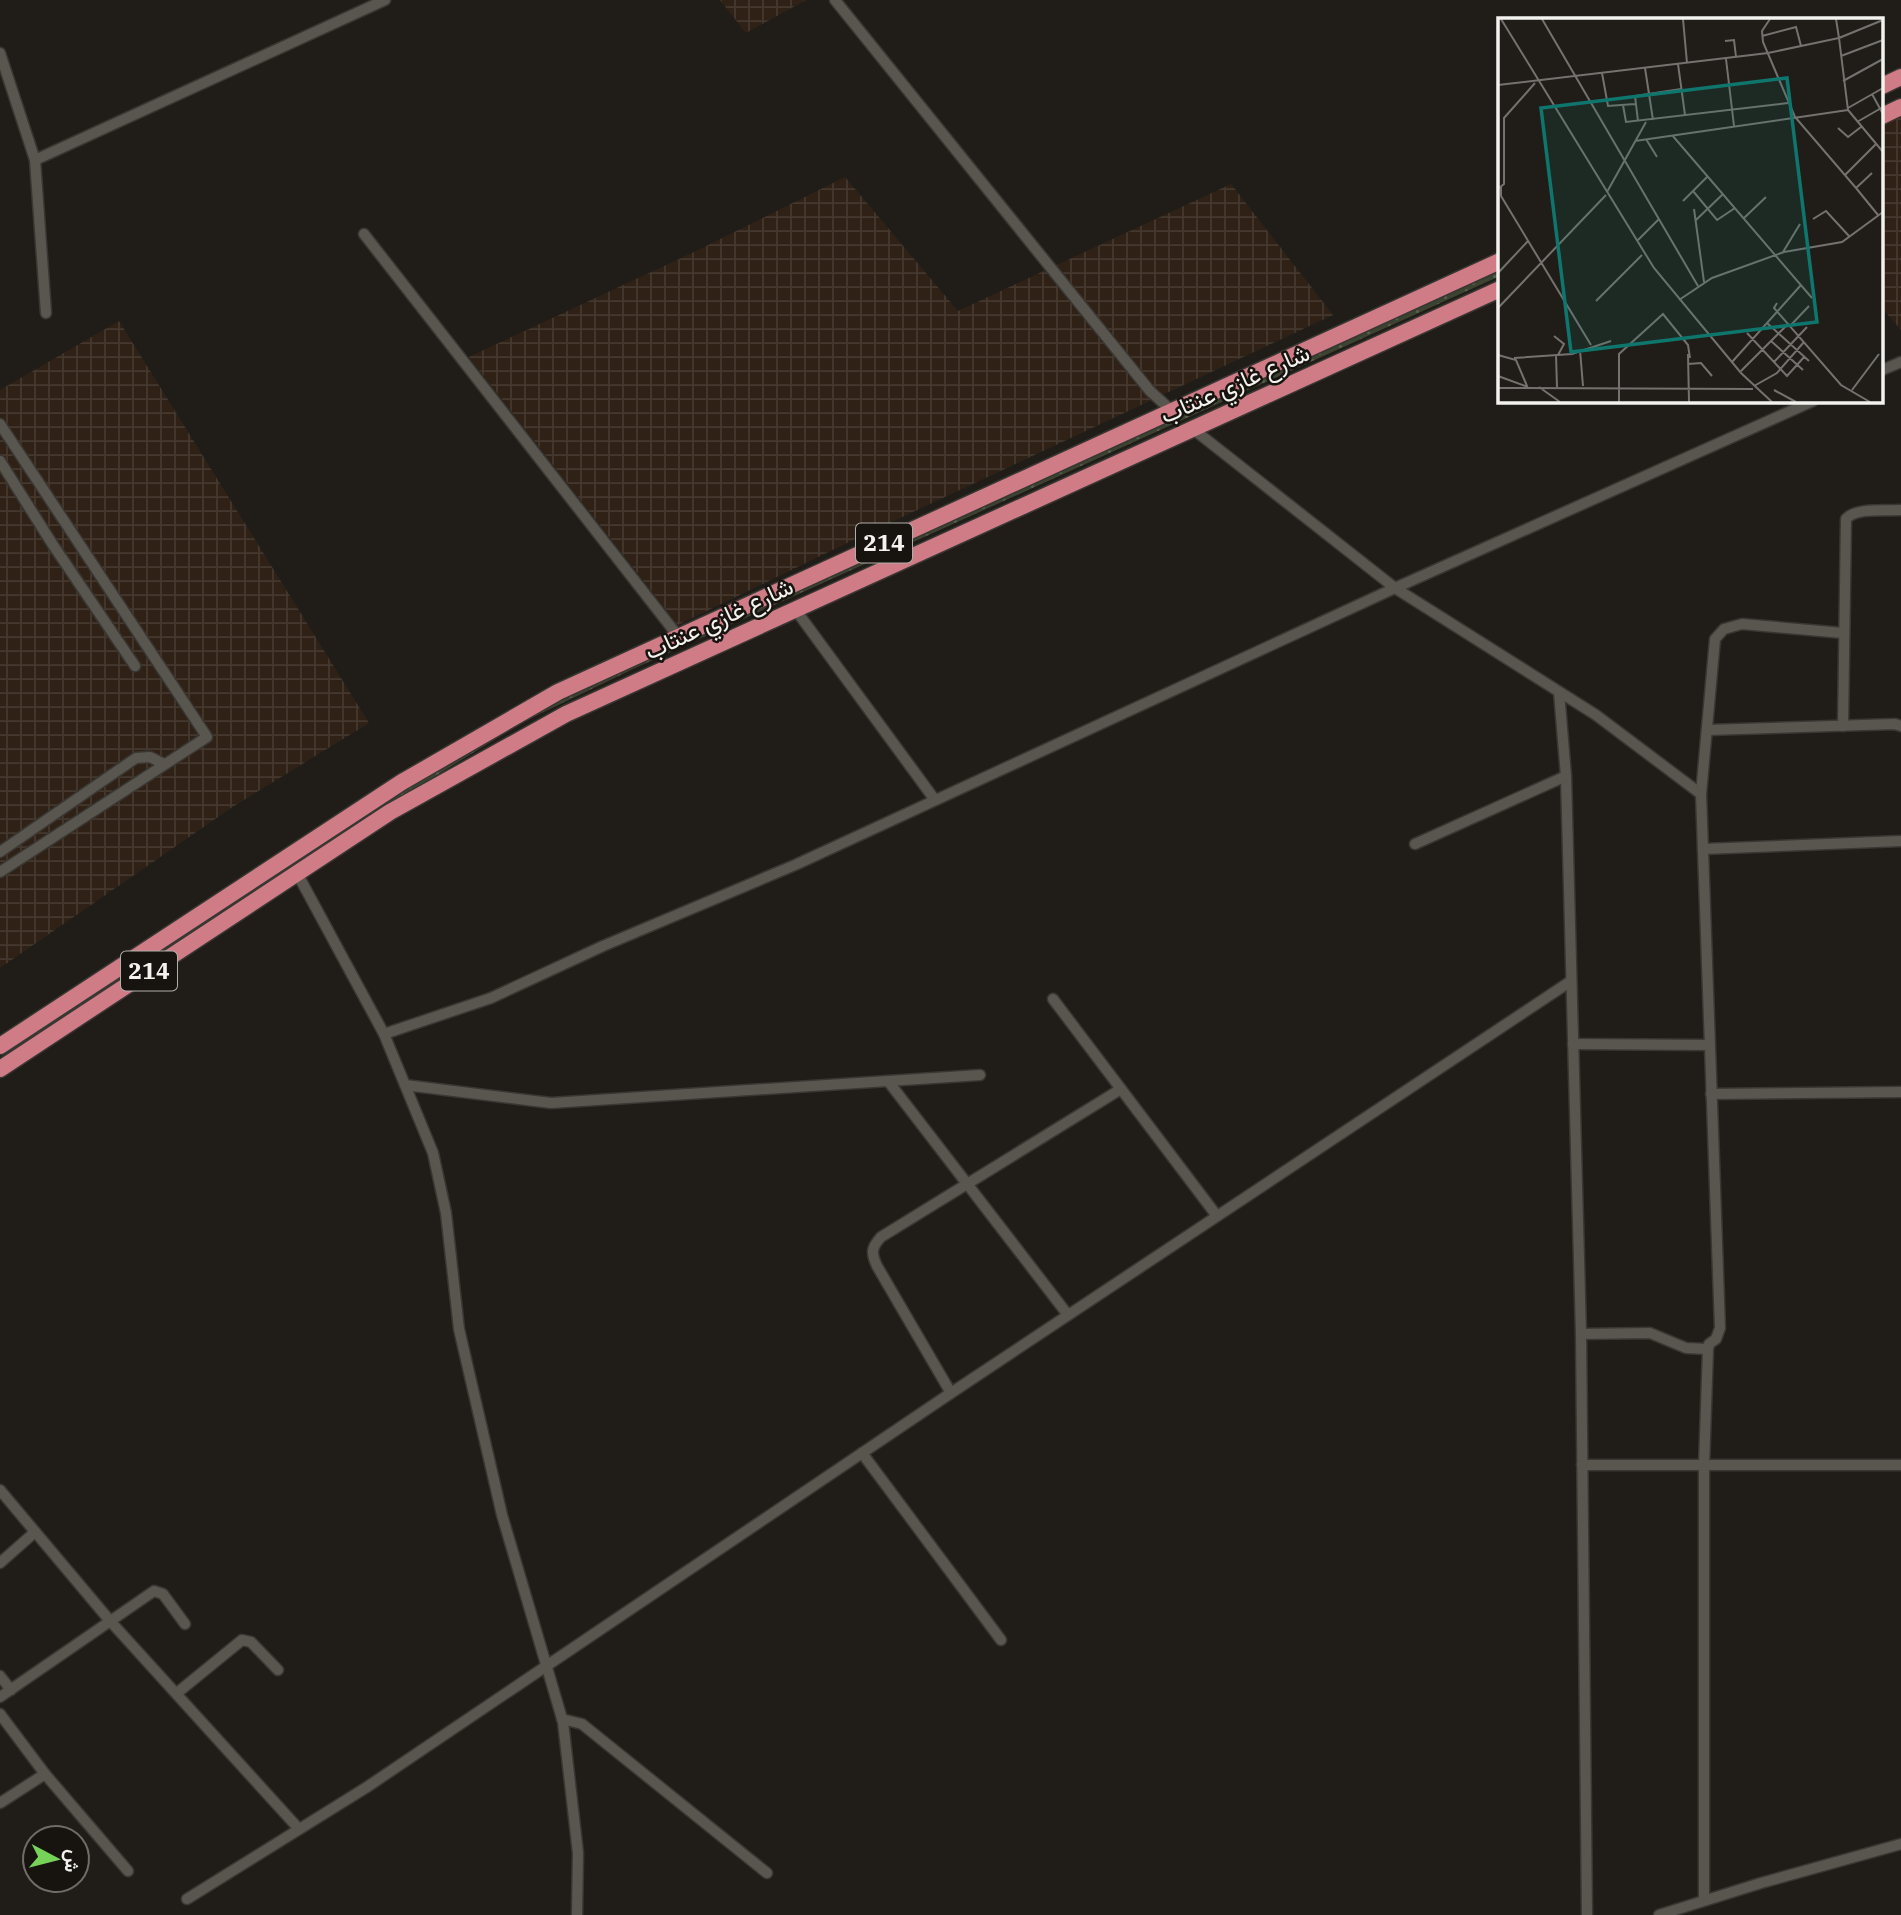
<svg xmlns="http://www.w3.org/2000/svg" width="1901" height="1915" viewBox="0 0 1901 1915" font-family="'IBM Plex Serif',Vazirmatn,serif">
<defs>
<pattern id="industrial-grid" width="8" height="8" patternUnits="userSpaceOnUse" patternTransform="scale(1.75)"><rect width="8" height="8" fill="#302116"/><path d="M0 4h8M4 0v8" fill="none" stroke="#44372d"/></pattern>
<pattern id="grass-dots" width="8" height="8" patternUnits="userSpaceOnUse" patternTransform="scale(1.75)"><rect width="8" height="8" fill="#3b4430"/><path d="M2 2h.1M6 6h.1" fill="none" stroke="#585f4e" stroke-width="1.8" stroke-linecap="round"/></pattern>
</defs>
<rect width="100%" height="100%" fill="#201d18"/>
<g fill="url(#industrial-grid)">
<path d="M 720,0 L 806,0 L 746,33 Z"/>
<path d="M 1901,111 L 1901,330 L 1882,308 L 1882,121 Z"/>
<path d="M 845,177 L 958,311 L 1231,184 L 1333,315 L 849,542 L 678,625 L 469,357 L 694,252 Z"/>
<path d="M 119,321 L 369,723 L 231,808 L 0,968 L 0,390 Z"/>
</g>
<path fill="url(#grass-dots)" d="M 1500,270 L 1500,276 L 633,669 L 523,722 L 411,791 L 12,1051 L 11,1049 L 401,789 L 525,715 Z"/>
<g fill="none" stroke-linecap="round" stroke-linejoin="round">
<g stroke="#393733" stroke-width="13">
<g id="minor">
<path d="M 835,0 L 1150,391 L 1172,411"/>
<path d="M 0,53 L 35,160 L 46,313"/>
<path d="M 35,160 L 385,0"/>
<path d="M 364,234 L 678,636"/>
<path d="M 1882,370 L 1901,362"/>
<path d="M 0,424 L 207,737 L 0,872"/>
<path d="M 1193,429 L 1395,588 L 1596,715 L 1701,794"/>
<path d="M 0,461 L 53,545 L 135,666"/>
<path d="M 795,609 L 935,800"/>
<path d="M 1559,692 L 1566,776 L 1581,1334 L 1587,1915"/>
<path d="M 1843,726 L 1846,519 C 1856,507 1886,511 1901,510"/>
<path d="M 1707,730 L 1895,724 L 1901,726"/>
<path d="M 1415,844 L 1566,776"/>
<path d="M 1703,849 L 1901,841"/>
<path d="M 0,852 L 136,758 L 150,757 L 164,764"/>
<path d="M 297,873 L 384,1034 L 433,1153 L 446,1213 L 459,1329 L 502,1515 L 563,1722 L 578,1853 L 577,1915"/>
<path d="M 1053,999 L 1217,1216"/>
<path d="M 384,1034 L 491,998 L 603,946 L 795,865 L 1395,588 L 1813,401"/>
<path d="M 1573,1044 L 1709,1045"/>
<path d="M 888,1081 L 1068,1315"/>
<path d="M 405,1085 L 551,1103 L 980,1075"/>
<path d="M 1711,1094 L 1901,1092"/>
<path d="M 1581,1334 L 1650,1333 L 1686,1348 L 1708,1349"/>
<path d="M 951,1393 L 877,1266 C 871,1253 871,1248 881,1237 L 1121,1089"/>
<path d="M 862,1453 L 1001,1640"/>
<path d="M 1582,1465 L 1901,1465"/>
<path d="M 0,1490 L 111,1622 L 299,1829"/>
<path d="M 0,1563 L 35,1532"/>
<path d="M 0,1676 L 11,1690"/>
<path d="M 177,1693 L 242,1640 L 251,1642 L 278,1670"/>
<path d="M 0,1697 L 154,1591 L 163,1594 L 185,1624"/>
<path d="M 0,1714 L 45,1774 L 128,1871"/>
<path d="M 562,1719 L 582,1724 L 767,1873"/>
<path d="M 0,1803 L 45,1774"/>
<path d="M 187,1899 L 367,1787 L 951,1393 L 1571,981"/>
<path d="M 1704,1900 L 1704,1466 L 1708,1349 L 1709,1344 L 1716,1339 L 1720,1328 L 1701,794 L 1715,639 L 1724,629 L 1742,624 L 1843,633"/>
<path d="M 1659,1915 L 1761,1883 L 1901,1844"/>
</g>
</g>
<g stroke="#393733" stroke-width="19">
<g id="trunk">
<path d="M 1882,86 L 1901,77"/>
<path d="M 1882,116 L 1901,107"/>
<path d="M 0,1046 L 402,782 L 558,692 L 1500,261"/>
<path d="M 0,1069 L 390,812 L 566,714 L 1500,289"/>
</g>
</g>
<use href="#minor" stroke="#595650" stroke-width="10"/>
<use href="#trunk" stroke="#d07c87" stroke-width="16"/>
</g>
<g text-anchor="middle" stroke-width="5" stroke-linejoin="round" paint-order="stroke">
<g fill="#17140f" stroke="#b1afab" stroke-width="2">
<rect x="856" y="523.5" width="56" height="39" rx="5"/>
<rect x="121" y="951.5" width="56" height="39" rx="5"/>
</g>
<g font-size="23" font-weight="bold" fill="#f3f2ee">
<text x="884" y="551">214</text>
<text x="149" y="979">214</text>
</g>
<g font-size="24" fill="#f3f2ee" stroke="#17140f">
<text transform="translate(1235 384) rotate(-24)" y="8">شارع غازي عنتاب</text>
<text transform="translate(719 619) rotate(-25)" y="8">شارع غازي عنتاب</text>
</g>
</g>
<g transform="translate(1498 18)">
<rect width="385" height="385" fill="#201d18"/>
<path fill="none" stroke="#74726e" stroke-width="2" d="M 3,1 L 156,250 L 243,355 L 274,384M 44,1 L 200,268M 185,1 L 189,45M 272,1 L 264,13 L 265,24 L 297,99 L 358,170M 385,2 L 341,20 L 350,92 L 385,134M 264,18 L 298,9 L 303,28M 227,23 L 236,22 L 238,39M 343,38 L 385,22M 228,41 L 236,108M 180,46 L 187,97M 147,50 L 155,102M 104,55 L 110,88 L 137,86M 345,63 L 385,41M 0,67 L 270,35 L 341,20 L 338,1M 374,76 L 385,96M 125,87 L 128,104 L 290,85M 350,90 L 385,70M 140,103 L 137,78 L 183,71M 359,104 L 385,89M 340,110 L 350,119 L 363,109M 174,117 L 314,280M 148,121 L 159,139M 137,123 L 350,92M 374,155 L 358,170 L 380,197M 347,157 L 378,126M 3,169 L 3,178 L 93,327M 1,170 L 6,166 L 6,100 L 37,65M 195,173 L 219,202 L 237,190M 109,174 L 148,104M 185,183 L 210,158M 196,191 L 206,264M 246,200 L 268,179M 315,201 L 328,193 L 351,218M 198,202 L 225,176M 140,222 L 161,201M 285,234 L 302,206M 0,255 L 30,223M 181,282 L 214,260 L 286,234 L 344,224 L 385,194M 98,283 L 144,237M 279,285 L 276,290 L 343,367 L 372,384M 0,290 L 108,177M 269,305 L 311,343M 292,308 L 311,288M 249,315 L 289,358 L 307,338M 56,318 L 66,326 L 60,337M 273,323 L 305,352M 82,332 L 85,368M 190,336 L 191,384M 0,337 L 18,342 L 29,368M 58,337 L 59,369M 16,340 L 74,336 L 113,323M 234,344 L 303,267M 276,344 L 309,309M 190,346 L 203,345 L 214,358M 243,353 L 290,306M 0,358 L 30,369M 256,368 L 279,355 L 306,324M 41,369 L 62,384M 0,370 L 255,371M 276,372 L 298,384M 354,372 L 381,336M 121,384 L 121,336 L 165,296 L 190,327 L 192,340"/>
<path fill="#0f766e" fill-opacity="0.15" stroke="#0f766e" stroke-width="3.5" d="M 289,60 L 319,304 L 73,334 L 43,90 Z"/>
<rect width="385" height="385" fill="none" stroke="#f3f2ee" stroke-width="3.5"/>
</g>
<g transform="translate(56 1859) rotate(97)"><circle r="33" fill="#17140f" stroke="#6f6d68" stroke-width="2"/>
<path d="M0-5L12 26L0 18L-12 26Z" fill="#77d259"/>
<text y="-10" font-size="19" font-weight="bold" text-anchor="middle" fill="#f3f2ee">ش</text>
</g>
</svg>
